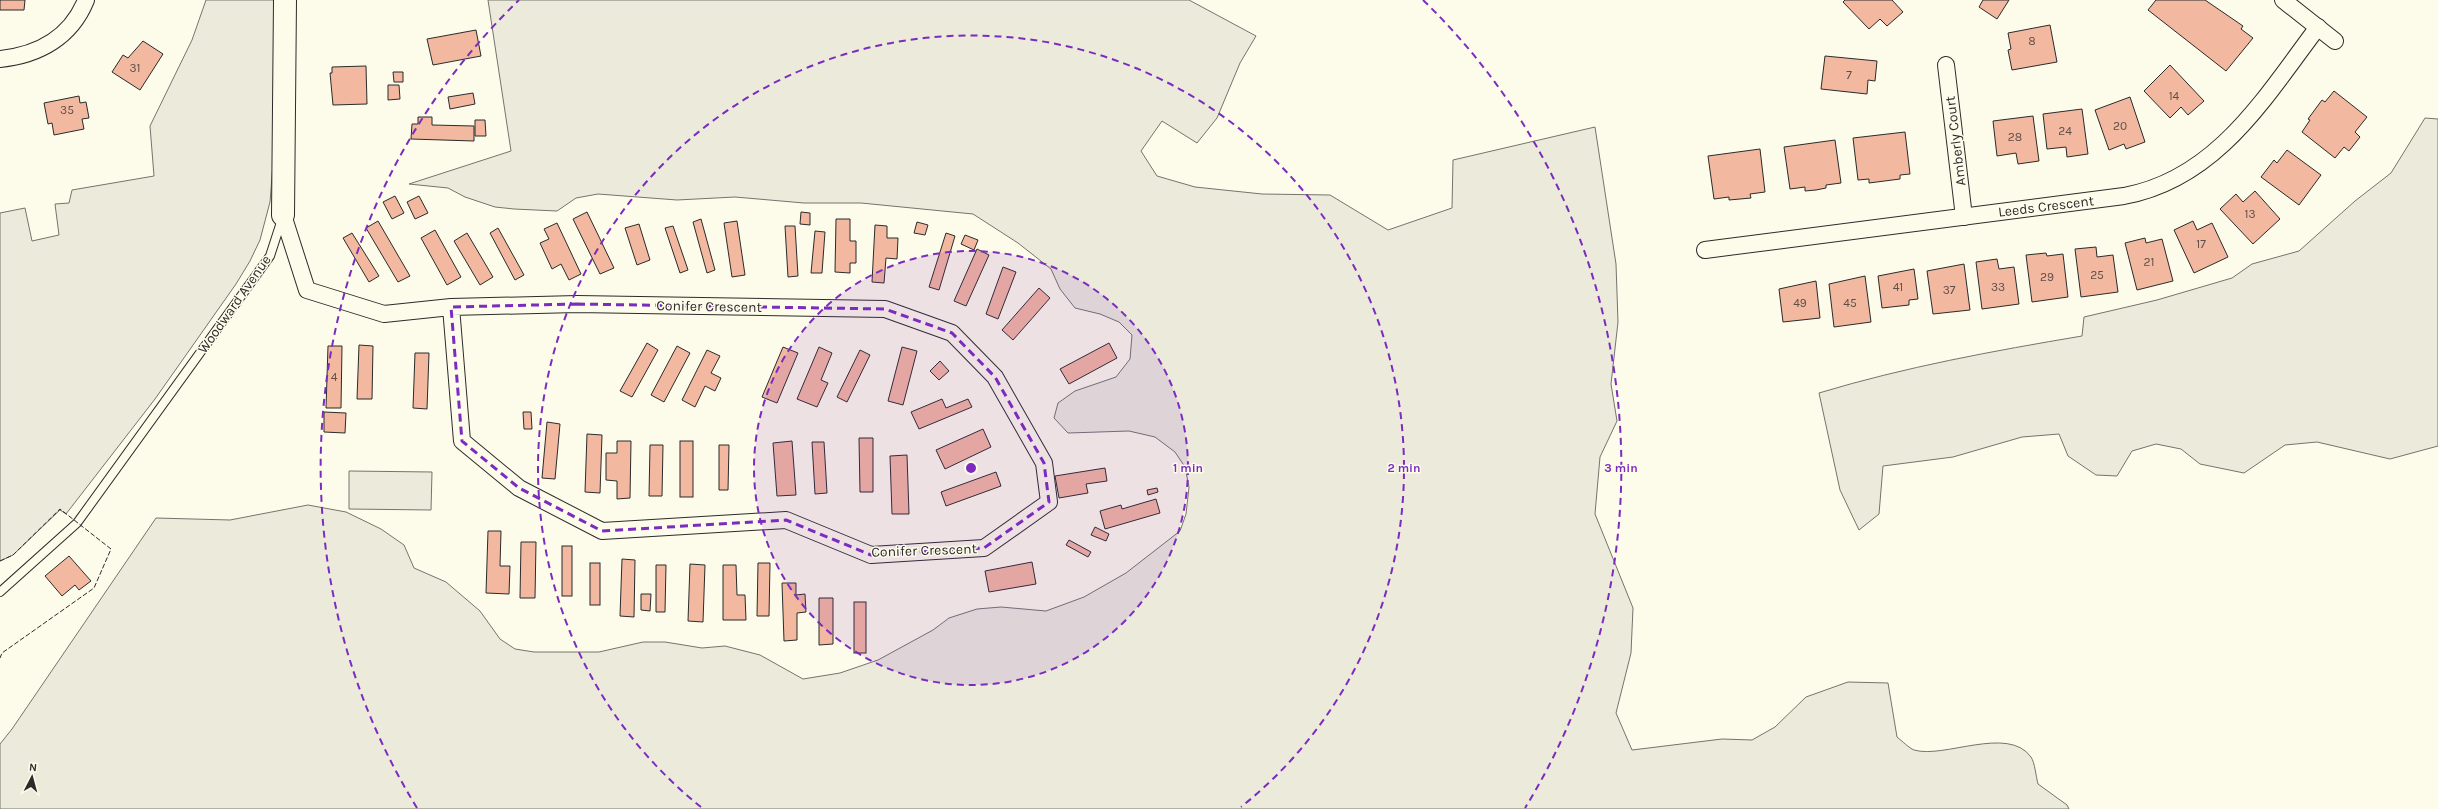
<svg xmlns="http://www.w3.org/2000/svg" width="2438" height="809" viewBox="0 0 2438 809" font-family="Karla,sans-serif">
<rect width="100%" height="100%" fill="#fdfbea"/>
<g fill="#ecebdb" stroke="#74746e">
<path d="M 206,0 L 275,0 L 273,164 L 270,202 L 260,240 L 250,261 L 236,284 L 155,399 L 66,514 L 60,510 L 13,555 L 0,561 L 0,213 L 25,208 L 32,241 L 59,235 L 55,204 L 69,203 L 72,190 L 154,176 L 150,126 L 192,40 Z"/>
<path d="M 488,0 L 1189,0 L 1256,36 L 1240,63 L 1217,118 L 1197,143 L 1162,121 L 1141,151 L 1157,176 L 1195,187 L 1262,194 L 1330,195 L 1388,230 L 1452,208 L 1453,160 L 1595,127 L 1616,264 L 1618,322 L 1611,384 L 1617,421 L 1600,457 L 1595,514 L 1633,608 L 1631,653 L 1616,713 L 1632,750 L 1722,739 L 1752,740 L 1775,727 L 1806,697 L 1848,682 L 1888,683 L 1897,737 C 1902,741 1909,748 1914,750 C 1944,759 2008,725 2031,757 C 2035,763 2036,777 2038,784 L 2067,805 L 2069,809 L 0,809 L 0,744 L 12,729 L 156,518 L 230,520 L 308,505 L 346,512 L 381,529 L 404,545 L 414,568 L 446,582 L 480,611 L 500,639 L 515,649 L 534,652 L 599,652 L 643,642 L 665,642 L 702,648 L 725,646 L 760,655 L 803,679 L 840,673 L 878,660 L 933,630 L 949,618 L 977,609 L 1001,607 L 1046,611 L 1084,597 L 1126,573 L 1180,531 L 1186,514 L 1189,487 L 1185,467 L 1175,452 L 1155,437 L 1129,431 L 1068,433 L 1054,418 L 1058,403 L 1075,391 L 1116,377 L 1130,359 L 1132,335 L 1119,322 L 1100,314 L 1075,308 L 1060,289 L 1051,269 L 1018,243 L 973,214 L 861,203 L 804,203 L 735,197 L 677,200 L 598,194 L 576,198 L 557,211 L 514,209 L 495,207 L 465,197 L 448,188 L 409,184 L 511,151 Z"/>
<path d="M 2425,118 L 2438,119 L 2438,446 L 2390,459 L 2317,442 L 2285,445 L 2244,473 L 2200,464 L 2181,449 L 2156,444 L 2132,451 L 2117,476 L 2096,475 L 2068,456 L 2059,434 L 2022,437 L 1953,457 L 1883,466 L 1879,514 L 1859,530 L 1840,490 L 1819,393 C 1905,367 1993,351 2082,336 L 2084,317 L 2157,300 L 2232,278 L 2252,264 L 2299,251 L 2355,201 L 2391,173 Z"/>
<path d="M 349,471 L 432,472 L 431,510 L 349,509 Z"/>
</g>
<g fill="#f2b8a0" stroke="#2b2b2b">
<path d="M 0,0 L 25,0 L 24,10 L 0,10 Z"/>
<path d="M 1845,0 L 1892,0 L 1903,12 L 1887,26 L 1880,19 L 1869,29 L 1843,2 Z"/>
<path d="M 1983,0 L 2009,0 L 1997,19 L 1979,7 Z"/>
<path d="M 2156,0 L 2205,0 L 2243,26 L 2241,29 L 2253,38 L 2226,71 L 2148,10 Z"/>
<path d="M 2050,25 L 2057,62 L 2012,70 L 2008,50 L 2011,49 L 2008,33 Z"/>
<path d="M 476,30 L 481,56 L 433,65 L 427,39 Z"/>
<path d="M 143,41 L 163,54 L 140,90 L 112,72 L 123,55 L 128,58 Z"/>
<path d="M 1825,56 L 1877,61 L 1875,81 L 1868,80 L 1867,94 L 1821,89 Z"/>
<path d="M 2170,65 L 2204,101 L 2188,115 L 2181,107 L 2170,118 L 2144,91 Z"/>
<path d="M 366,66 L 367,104 L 333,105 L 330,73 L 332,73 L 332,67 Z"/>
<path d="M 393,72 L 403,72 L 403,82 L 394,82 Z"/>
<path d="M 388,85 L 399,85 L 400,99 L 388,100 Z"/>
<path d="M 2334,91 L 2367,117 L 2355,132 L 2360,137 L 2349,151 L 2344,147 L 2335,158 L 2302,132 L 2310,120 L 2308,119 L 2322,100 L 2325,102 Z"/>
<path d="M 473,93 L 475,104 L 450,109 L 448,97 Z"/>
<path d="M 79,96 L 80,103 L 86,102 L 89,118 L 82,119 L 84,129 L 54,135 L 52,123 L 48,124 L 44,103 Z"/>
<path d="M 2130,97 L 2145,142 L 2126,149 L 2124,144 L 2109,150 L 2095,110 Z"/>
<path d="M 2082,109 L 2088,154 L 2067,157 L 2066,147 L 2047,149 L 2043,114 Z"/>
<path d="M 2033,116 L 2039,161 L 2018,164 L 2016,153 L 1997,156 L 1993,121 Z"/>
<path d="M 418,117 L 432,117 L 432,125 L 474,126 L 474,141 L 411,139 L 412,124 L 418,124 Z"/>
<path d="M 475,120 L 485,120 L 486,136 L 475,136 Z"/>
<path d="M 1905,132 L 1910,174 L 1900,175 L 1900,179 L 1869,183 L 1869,179 L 1858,180 L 1853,138 Z"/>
<path d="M 1835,140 L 1841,183 L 1826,185 L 1826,188 L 1816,190 L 1805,191 L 1805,187 L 1790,189 L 1784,147 Z"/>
<path d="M 1760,149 L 1765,192 L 1750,194 L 1751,198 L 1729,200 L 1729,197 L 1714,199 L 1708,156 Z"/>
<path d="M 2287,150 L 2321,175 L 2299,205 L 2261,177 L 2274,160 L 2277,163 Z"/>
<path d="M 2255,191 L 2280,219 L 2253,244 L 2220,209 L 2236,194 L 2243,202 Z"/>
<path d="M 395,196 L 404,213 L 392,219 L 383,202 Z"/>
<path d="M 419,196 L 428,213 L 415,219 L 407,202 Z"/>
<path d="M 587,212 L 614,268 L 600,274 L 573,219 Z"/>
<path d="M 801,212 L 810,213 L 810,225 L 800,224 Z"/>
<path d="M 701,219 L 715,270 L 707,273 L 693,222 Z"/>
<path d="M 836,219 L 850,219 L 850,241 L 856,241 L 856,263 L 850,263 L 850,273 L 835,272 Z"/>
<path d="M 378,221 L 410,276 L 398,282 L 366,228 Z"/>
<path d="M 737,221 L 745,275 L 732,277 L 724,223 Z"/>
<path d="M 2193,221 L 2197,230 L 2212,223 L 2228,257 L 2194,273 L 2174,230 Z"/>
<path d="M 917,222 L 928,225 L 925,235 L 914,233 Z"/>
<path d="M 557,223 L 581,274 L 569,280 L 561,264 L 552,269 L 540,243 L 549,239 L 544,229 Z"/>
<path d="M 639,224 L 650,260 L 637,265 L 625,228 Z"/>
<path d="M 875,225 L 887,226 L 887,238 L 898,238 L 897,259 L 886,258 L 884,283 L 872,282 Z"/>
<path d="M 673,226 L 688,270 L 680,273 L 665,228 Z"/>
<path d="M 785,226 L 795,226 L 798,276 L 788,277 Z"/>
<path d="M 498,228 L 524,275 L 515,280 L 490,233 Z"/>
<path d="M 435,230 L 461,277 L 447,285 L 421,238 Z"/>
<path d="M 815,231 L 825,232 L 822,273 L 811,273 Z"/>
<path d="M 352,233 L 379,276 L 369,282 L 343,238 Z"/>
<path d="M 467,233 L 493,277 L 480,285 L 454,241 Z"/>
<path d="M 946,233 L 955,236 L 939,290 L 929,287 Z"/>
<path d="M 965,235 L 978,240 L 974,250 L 961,244 Z"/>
<path d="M 2145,238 L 2146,243 L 2162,239 L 2173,281 L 2137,290 L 2125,243 Z"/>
<path d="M 2096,247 L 2097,257 L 2113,255 L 2118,292 L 2081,297 L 2075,249 Z"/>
<path d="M 977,249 L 989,255 L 966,306 L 954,301 Z"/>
<path d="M 2046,253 L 2047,256 L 2063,254 L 2068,297 L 2032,302 L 2026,255 Z"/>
<path d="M 1997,259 L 1999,269 L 2014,267 L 2019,304 L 1982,309 L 1976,262 Z"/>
<path d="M 1964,264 L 1970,310 L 1933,314 L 1927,271 Z"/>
<path d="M 1003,267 L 1016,272 L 998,319 L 986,314 Z"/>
<path d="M 1914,269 L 1918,299 L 1909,300 L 1909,305 L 1882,308 L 1878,276 Z"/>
<path d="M 1865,276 L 1871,322 L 1834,327 L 1829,284 Z"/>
<path d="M 1816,281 L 1820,318 L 1783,322 L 1779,289 Z"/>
<path d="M 1039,288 L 1050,298 L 1013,340 L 1002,330 Z"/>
<path d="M 647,343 L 658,350 L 632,397 L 620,391 Z"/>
<path d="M 1109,343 L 1117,358 L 1069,384 L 1060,369 Z"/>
<path d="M 359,345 L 373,346 L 372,399 L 357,399 Z"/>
<path d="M 328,346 L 342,346 L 341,408 L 326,408 Z"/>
<path d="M 677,346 L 690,353 L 664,402 L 651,395 Z"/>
<path d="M 783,347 L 798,353 L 777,403 L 762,397 Z"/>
<path d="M 819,347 L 832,353 L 821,380 L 828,383 L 817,407 L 797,399 Z"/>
<path d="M 902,347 L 917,351 L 903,405 L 888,401 Z"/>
<path d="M 707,350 L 720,356 L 711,373 L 721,378 L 715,391 L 705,386 L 695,407 L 682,400 Z"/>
<path d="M 860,350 L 870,355 L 847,402 L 837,397 Z"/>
<path d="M 415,353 L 429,353 L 427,409 L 413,408 Z"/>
<path d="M 940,361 L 949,371 L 939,380 L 930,371 Z"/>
<path d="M 942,399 L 946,408 L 968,399 L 972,407 L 919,429 L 911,412 Z"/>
<path d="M 324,412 L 346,413 L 345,433 L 324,432 Z"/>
<path d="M 523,412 L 531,412 L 532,429 L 524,429 Z"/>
<path d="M 547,422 L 560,424 L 555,479 L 542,478 Z"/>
<path d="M 983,429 L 991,447 L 945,469 L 936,450 Z"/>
<path d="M 587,434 L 602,435 L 600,493 L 585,492 Z"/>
<path d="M 859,438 L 873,438 L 873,492 L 860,492 Z"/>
<path d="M 617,441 L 631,441 L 630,498 L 617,499 L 617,481 L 606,480 L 606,453 L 617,453 Z"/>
<rect x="680" y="441" width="13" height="56"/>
<path d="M 792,441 L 796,495 L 777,496 L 773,443 Z"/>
<path d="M 812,442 L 824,442 L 827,493 L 815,494 Z"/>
<path d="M 650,445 L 663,445 L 662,496 L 649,496 Z"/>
<path d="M 719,445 L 729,445 L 728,490 L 719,490 Z"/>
<path d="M 907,455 L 909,514 L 892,514 L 890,456 Z"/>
<path d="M 1105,468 L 1107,481 L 1086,484 L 1088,493 L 1059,498 L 1055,476 Z"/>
<path d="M 996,472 L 1001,486 L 946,506 L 941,492 Z"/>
<path d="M 1157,488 L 1158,492 L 1148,495 L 1147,490 Z"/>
<path d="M 1156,499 L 1160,513 L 1105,529 L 1100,511 L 1121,505 L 1122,509 Z"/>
<path d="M 1095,527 L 1109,534 L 1106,541 L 1091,535 Z"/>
<path d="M 488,531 L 501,531 L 500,566 L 510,566 L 509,594 L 486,593 Z"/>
<path d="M 1069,540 L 1091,552 L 1088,557 L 1066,545 Z"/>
<path d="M 521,542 L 536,542 L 535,598 L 520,598 Z"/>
<rect x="562" y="546" width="10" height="50"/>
<path d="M 69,556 L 91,581 L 79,590 L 75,585 L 62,596 L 45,576 Z"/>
<path d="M 622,559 L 635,560 L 634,617 L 620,616 Z"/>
<path d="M 1032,562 L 1036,584 L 989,592 L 985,571 Z"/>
<rect x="590" y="563" width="10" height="42"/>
<path d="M 758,563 L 770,563 L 769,616 L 757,616 Z"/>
<path d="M 690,564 L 705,565 L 703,622 L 688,621 Z"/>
<path d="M 656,565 L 666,565 L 665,612 L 656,612 Z"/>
<path d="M 723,565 L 736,565 L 737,595 L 745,595 L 746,620 L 723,620 Z"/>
<path d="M 782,583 L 796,583 L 796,595 L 805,594 L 806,612 L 797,613 L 797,640 L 784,641 Z"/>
<path d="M 641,594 L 651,594 L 650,611 L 641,610 Z"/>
<path d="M 819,598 L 833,598 L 833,644 L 819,645 Z"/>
<rect x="854" y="602" width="12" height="51"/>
</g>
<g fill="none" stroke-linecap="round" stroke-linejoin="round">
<g stroke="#2b2b2b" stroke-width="10">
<path id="lane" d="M 0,592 L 77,523 L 270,256 L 282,219"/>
</g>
<g stroke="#2b2b2b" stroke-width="18">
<g id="street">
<path d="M 2283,0 L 2335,41"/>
<path d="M 0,59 C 39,55 71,37 86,0"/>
<path d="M 1946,65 L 1964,217"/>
<path d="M 283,215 L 307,290 L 384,314 L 451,307 L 577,304 L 885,309 L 952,333 L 995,377 L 1044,463 L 1049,502 L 984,548 L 871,555 L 786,520 L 602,531 L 519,488 L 462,441 L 451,307"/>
<path d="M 1705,250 L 2124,196 C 2217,179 2265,97 2318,27"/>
</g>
</g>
<g stroke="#2b2b2b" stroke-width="24">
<path id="secondary" d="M 283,215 L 285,0"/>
</g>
<use href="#lane" stroke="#fdfbea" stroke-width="8"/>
<use href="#street" stroke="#fdfbea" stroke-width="16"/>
<use href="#secondary" stroke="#fdfbea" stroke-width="22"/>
<path stroke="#2b2b2b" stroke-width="1" stroke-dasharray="5 2" stroke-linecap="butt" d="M 0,561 L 13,555 L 60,509 L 111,549 L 94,588 L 2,653 L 0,658"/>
</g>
<path fill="none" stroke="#7b2cbf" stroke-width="3" stroke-dasharray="8 5" stroke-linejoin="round" d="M 577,304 L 885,309 L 952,333 L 995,377 L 1044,463 L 1049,502 L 984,548 L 871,555 L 786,520 L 602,531 L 519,488 L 462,441 L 451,307 Z"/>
<circle cx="971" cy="468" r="217" fill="#7b2cbf" fill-opacity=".12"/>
<g fill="none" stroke="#7b2cbf" stroke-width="2" stroke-dasharray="7 5">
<circle cx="971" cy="468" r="217"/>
<path d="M701 807A433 433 0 1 1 1241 807"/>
<path d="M417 808A650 650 0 0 1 519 0M1423 0A650 650 0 0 1 1525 808"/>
</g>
<g text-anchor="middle" stroke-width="3" stroke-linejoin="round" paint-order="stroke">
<g font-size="12" fill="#5d4e48">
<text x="2032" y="45">8</text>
<text x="135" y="72">31</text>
<text x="1849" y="79">7</text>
<text x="2174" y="100">14</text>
<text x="67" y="114">35</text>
<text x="2120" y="130">20</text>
<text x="2065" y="135">24</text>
<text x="2015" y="141">28</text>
<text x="2250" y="218">13</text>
<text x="2201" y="248">17</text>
<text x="2149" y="266">21</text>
<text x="2097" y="279">25</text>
<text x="2047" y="281">29</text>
<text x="1898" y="291">41</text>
<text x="1998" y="291">33</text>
<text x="1949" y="294">37</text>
<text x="1800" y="307">49</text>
<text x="1850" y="307">45</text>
<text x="334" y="381">4</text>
</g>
<g font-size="14" fill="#2b2b2b" stroke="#fdfbea">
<text transform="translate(1955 141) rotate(-97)" y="5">Amberly Court</text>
<text transform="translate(2046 206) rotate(-7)" y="5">Leeds Crescent</text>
<text transform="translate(234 304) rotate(-55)" y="5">Woodward Avenue</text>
<text transform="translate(709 306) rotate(1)" y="5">Conifer Crescent</text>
<text transform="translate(924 550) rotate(-2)" y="5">Conifer Crescent</text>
</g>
</g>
<circle cx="971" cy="468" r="6" fill="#7b2cbf" stroke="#fdfbea" stroke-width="2"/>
<g font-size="12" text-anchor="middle" font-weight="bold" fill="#7b2cbf" stroke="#fdfbea" stroke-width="3" stroke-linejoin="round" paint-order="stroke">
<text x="1188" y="472">1 min</text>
<text x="1404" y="472">2 min</text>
<text x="1621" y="472">3 min</text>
</g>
<g transform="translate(32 777) rotate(6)" stroke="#fdfbea" stroke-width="3" paint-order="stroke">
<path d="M0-3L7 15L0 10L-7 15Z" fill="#2b2b2b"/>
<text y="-6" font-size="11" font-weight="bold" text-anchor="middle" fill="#2b2b2b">N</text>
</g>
</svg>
